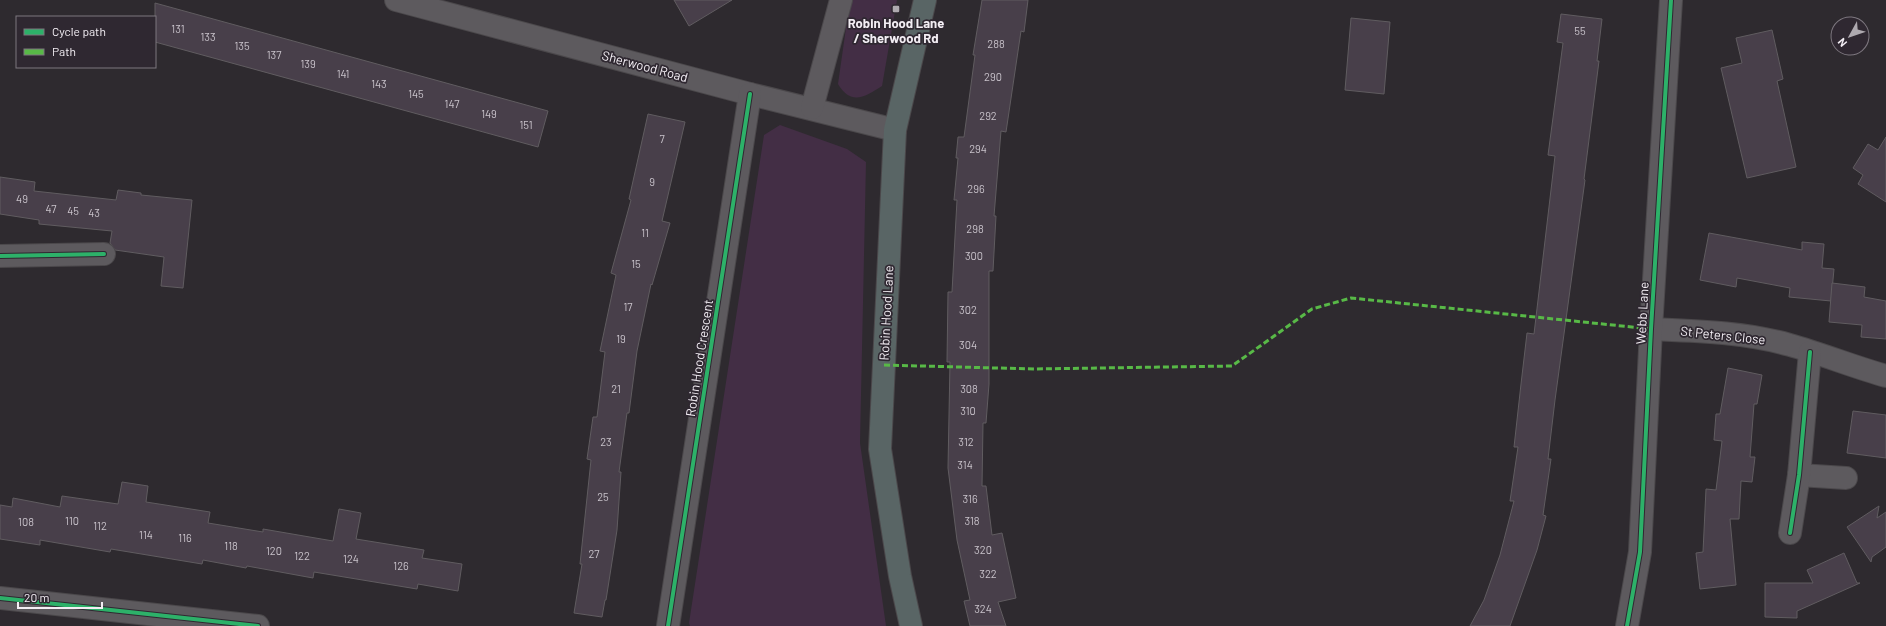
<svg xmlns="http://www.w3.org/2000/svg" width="1886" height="626" viewBox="0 0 1886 626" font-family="Barlow,sans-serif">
<rect width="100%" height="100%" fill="#2e2a2f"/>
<g fill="#432e45">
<path d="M 850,0 L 897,0 L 882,86 C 865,97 851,106 838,84 Z"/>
<path d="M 780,125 L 847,149 L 866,162 L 860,443 L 886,626 L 690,626 L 689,623 L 764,135 Z"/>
</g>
<g fill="#483f4a" stroke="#605c60">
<path d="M 674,0 L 732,0 L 689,26 Z"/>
<path d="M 982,0 L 1028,0 L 1024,32 L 1021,31 L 1006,132 L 1001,131 L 994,216 L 996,216 L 993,271 L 989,271 L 989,384 L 986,423 L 983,423 L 982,486 L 986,486 L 992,535 L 1002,533 L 1016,598 L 998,602 L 1006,626 L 970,626 L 964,601 L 970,600 L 957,540 L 948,468 L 950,362 L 947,362 L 948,292 L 952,292 L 957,200 L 954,200 L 958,158 L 956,158 L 958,137 L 964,137 L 975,55 L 973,55 Z"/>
<path d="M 155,3 L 548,111 L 538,147 L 155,42 Z"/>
<path d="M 1561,14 L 1602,19 L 1597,61 L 1599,61 L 1584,179 L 1585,180 L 1555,400 L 1548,459 L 1551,459 L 1543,515 L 1546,516 L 1537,550 L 1510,626 L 1470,626 L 1484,600 L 1500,555 L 1514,501 L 1510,501 L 1518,447 L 1514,447 L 1521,384 L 1527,333 L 1534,334 L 1555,156 L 1548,155 L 1563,43 L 1557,42 Z"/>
<path d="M 1351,18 L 1390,22 L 1384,94 L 1345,90 Z"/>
<path d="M 1772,30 L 1783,79 L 1777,81 L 1796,167 L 1747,178 L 1721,68 L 1742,63 L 1736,38 Z"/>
<path d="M 648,114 L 685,122 L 662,221 L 670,223 L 652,285 L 651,284 L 637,351 L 629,413 L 627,413 L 619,472 L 621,472 L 617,530 L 606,600 L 605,600 L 602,617 L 574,613 L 582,564 L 580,564 L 591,460 L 587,459 L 593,417 L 597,417 L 605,352 L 600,351 L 616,275 L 611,273 L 631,200 L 629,199 Z"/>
<path d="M 1886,137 L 1886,202 L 1858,184 L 1863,175 L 1853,168 L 1868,144 L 1878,150 Z"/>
<path d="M 0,177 L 35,182 L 34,191 L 116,200 L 118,190 L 141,193 L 141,195 L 192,200 L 183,288 L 161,286 L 164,257 L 115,250 L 110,243 L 112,231 L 39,224 L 39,220 L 0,214 Z"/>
<path d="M 1709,233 L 1802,250 L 1802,242 L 1824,244 L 1822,268 L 1834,269 L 1831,301 L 1789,297 L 1790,288 L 1737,278 L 1736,287 L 1700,280 Z"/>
<path d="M 1832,283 L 1865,287 L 1864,297 L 1886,301 L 1886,339 L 1861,337 L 1862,325 L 1829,322 Z"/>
<path d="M 1728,368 L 1762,375 L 1757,404 L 1754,404 L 1750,457 L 1755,457 L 1752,482 L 1741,481 L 1739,519 L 1730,519 L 1736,585 L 1700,589 L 1696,553 L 1703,552 L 1706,489 L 1716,490 L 1722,441 L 1714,440 L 1716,414 L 1720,414 Z"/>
<path d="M 1853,411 L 1886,415 L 1886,458 L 1847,453 Z"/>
<path d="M 122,482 L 148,486 L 146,502 L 210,512 L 208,523 L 263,532 L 263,529 L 333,541 L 339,509 L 361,513 L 356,539 L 424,550 L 422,558 L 462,564 L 458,591 L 418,584 L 417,589 L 314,572 L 313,578 L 247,566 L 246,568 L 203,560 L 202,564 L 111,549 L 110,552 L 40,540 L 40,545 L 0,539 L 0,505 L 12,507 L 13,498 L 60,507 L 62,496 L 118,504 Z"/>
<path d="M 1879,506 L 1877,518 L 1886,512 L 1886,547 L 1872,557 L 1871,562 L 1847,527 Z"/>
<path d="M 1844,553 L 1857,583 L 1860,583 L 1797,611 L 1797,618 L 1765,617 L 1765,583 L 1813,583 L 1807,570 Z"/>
</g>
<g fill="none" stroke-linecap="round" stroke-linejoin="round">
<g stroke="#4b484b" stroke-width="24">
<g id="street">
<path d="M 396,0 L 750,94 L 895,130"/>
<path d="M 812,108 L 841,0"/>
<path d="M 0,256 L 104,254"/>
<path d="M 1651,329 C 1698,331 1744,332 1790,345 C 1822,354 1854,367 1886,376"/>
<path d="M 1799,475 L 1846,478"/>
<path d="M 1790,533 L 1799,475 L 1810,352"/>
<path d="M 0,598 L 258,626"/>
<path d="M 668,626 L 750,94"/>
<path d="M 1627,626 L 1640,552 L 1651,329 L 1671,0"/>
</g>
</g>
<g stroke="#4b484b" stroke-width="24">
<path id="primary" d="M 911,626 L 900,576 L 880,449 L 895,130 L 925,0"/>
</g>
<use href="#street" stroke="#5d5a5e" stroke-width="22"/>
<use href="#primary" stroke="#596565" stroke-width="22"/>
<path stroke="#58b947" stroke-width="3" stroke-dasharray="6 3" stroke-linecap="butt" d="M 884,365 L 1034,369 L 1232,366 L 1312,309 L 1351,298 L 1651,329"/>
<g stroke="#2f2831" stroke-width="6">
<g id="cycleway">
<path d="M 0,256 L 104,254"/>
<path d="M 1790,533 L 1799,475 L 1810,352"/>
<path d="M 0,598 L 258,626"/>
<path d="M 668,626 L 750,94"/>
<path d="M 1627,626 L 1640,552 L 1651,329 L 1671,0"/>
</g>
</g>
<use href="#cycleway" stroke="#2db169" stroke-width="4"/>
</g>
<rect fill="#aea9af" stroke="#2f2831" stroke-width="1.5" x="892" y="5" width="8" height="8" rx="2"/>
<g text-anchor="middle" stroke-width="3.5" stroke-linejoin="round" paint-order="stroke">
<g font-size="11" fill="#c8c2ca">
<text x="178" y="33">131</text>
<text x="1580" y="35">55</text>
<text x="208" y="41">133</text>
<text x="996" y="48">288</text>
<text x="242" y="50">135</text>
<text x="274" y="59">137</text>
<text x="308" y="68">139</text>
<text x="343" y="78">141</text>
<text x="993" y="81">290</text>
<text x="379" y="88">143</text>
<text x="416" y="98">145</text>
<text x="452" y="108">147</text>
<text x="489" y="118">149</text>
<text x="988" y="120">292</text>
<text x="526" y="129">151</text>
<text x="662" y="143">7</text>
<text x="978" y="153">294</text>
<text x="652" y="186">9</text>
<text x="976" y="193">296</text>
<text x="22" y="203">49</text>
<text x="51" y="213">47</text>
<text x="73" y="215">45</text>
<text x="94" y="217">43</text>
<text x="975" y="233">298</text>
<text x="645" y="237">11</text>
<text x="974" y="260">300</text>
<text x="636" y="268">15</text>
<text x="628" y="311">17</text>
<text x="968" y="314">302</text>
<text x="621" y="343">19</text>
<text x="968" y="349">304</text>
<text x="616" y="393">21</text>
<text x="969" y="393">308</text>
<text x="968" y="415">310</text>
<text x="606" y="446">23</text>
<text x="966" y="446">312</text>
<text x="965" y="469">314</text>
<text x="603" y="501">25</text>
<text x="970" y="503">316</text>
<text x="72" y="525">110</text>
<text x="972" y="525">318</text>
<text x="26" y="526">108</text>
<text x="100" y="530">112</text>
<text x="146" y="539">114</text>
<text x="185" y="542">116</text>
<text x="231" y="550">118</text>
<text x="983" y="554">320</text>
<text x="274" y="555">120</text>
<text x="594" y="558">27</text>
<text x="302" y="560">122</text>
<text x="351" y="563">124</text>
<text x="401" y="570">126</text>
<text x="988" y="578">322</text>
<text x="983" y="613">324</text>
</g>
<g font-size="13" font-weight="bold" fill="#f3eef4" stroke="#2f2831">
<text x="896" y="28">Robin Hood Lane<tspan x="896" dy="15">/ Sherwood Rd</tspan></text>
</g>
<g font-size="13" fill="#f3eef4" stroke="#2f2831">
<text transform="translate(645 66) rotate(15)" y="5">Sherwood Road</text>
<text transform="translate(886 313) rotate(-87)" y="5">Robin Hood Lane</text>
<text transform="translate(1642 313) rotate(-87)" y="5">Webb Lane</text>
<text transform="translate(1723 335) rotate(6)" y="5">St Peters Close</text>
<text transform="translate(699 358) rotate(-81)" y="5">Robin Hood Crescent</text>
</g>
</g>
<rect x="16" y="16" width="140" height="52" fill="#2f2831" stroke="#7d777f"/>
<rect x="24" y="29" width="20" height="6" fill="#2db169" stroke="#7d777f"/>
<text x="52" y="36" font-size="12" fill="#f3eef4">Cycle path</text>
<rect x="24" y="49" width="20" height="6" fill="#58b947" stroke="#7d777f"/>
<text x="52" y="56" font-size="12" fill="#f3eef4">Path</text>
<g transform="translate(1850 36) rotate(230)"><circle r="19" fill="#2f2831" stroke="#7d777f"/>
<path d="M0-3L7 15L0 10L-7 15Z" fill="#aea9af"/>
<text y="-6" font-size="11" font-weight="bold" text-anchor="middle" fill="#f3eef4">N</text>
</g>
<path d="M18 602v6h84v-6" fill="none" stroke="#f3eef4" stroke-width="2"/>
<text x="24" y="602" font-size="12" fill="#f3eef4" stroke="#2f2831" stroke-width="3" paint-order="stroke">20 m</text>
</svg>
